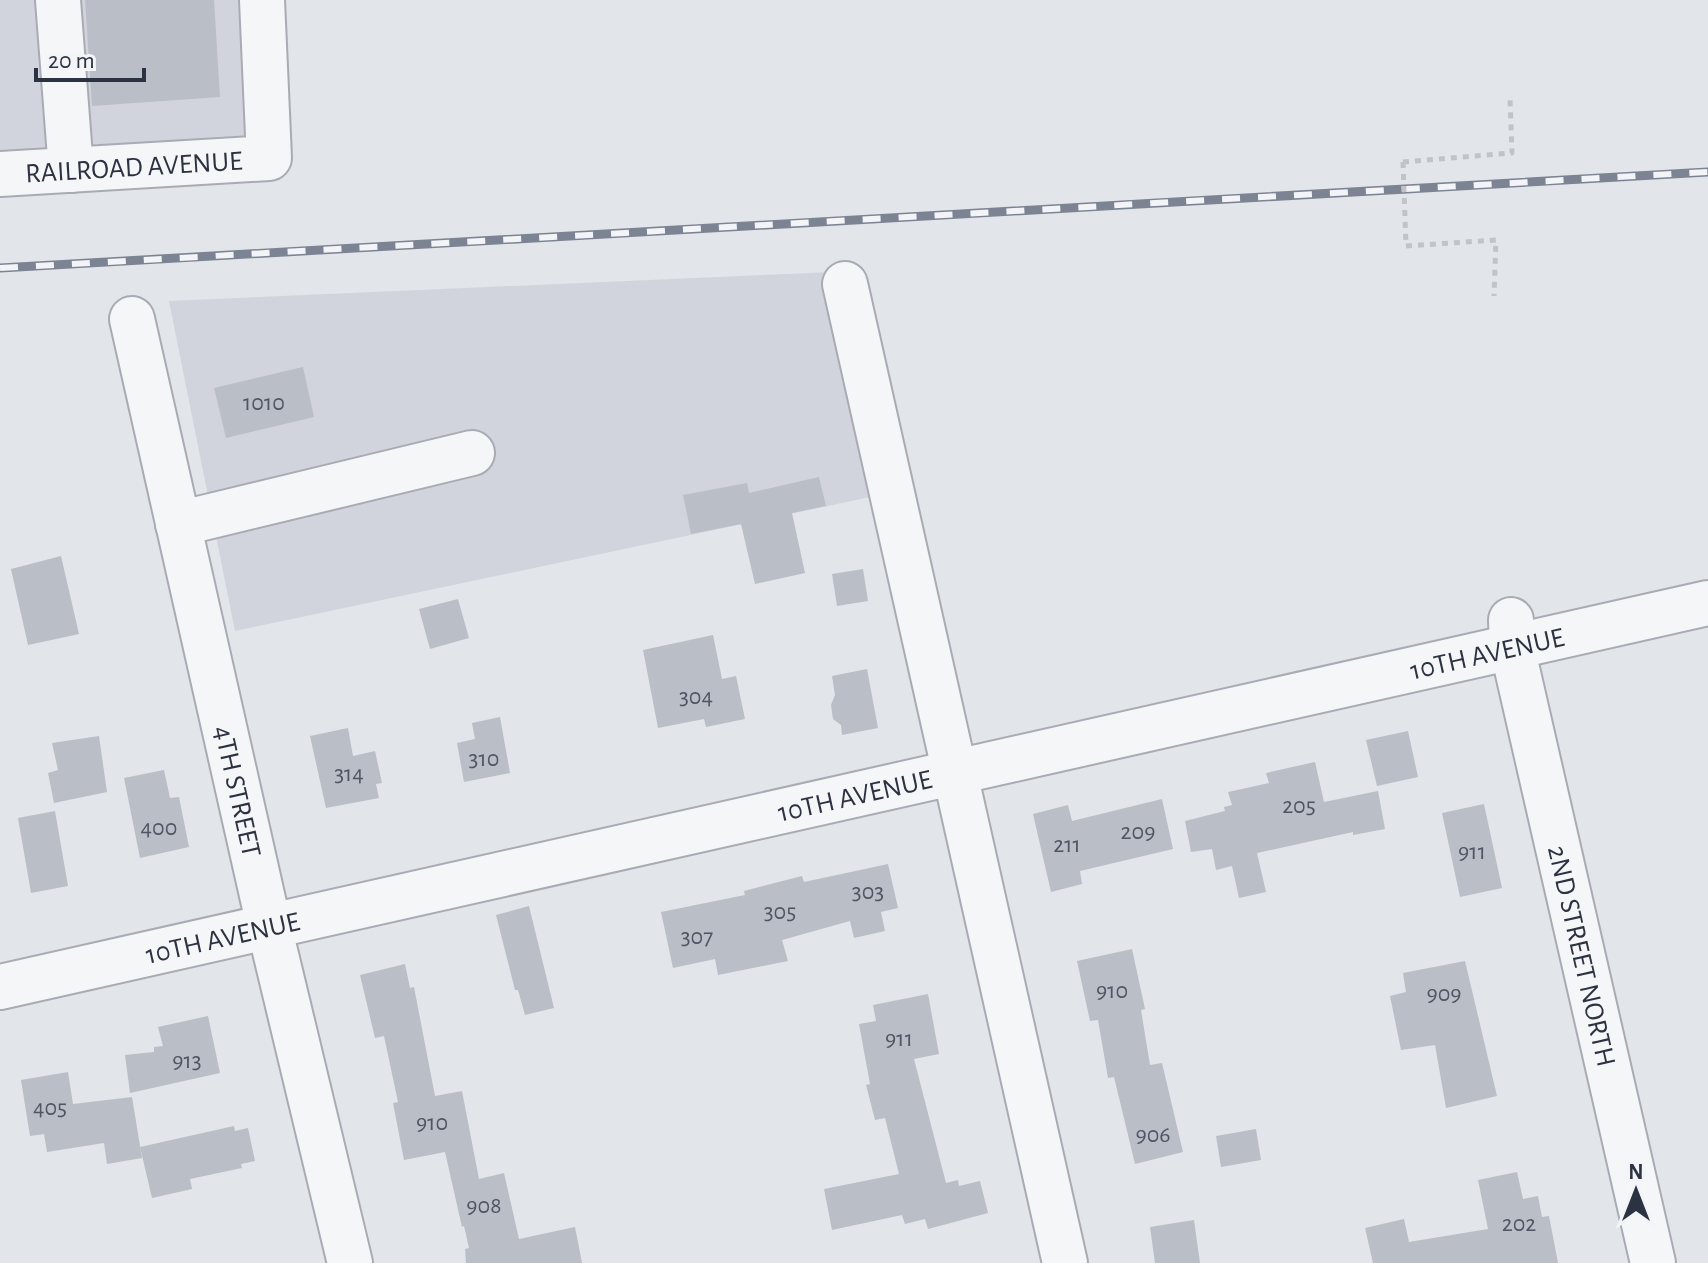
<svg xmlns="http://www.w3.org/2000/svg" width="1708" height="1263" viewBox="0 0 1708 1263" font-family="'Alegreya Sans',sans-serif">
<rect width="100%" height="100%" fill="#e2e5ea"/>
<g fill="#d1d4dc">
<path d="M 0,0 L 245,0 L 248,146 L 0,159 Z"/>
<path d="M 833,272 L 880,495 L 235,631 L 169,301 Z"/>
</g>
<g fill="#babec7">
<path d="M 85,0 L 214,0 L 220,97 L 92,106 Z"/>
<path d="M 303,367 L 314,417 L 226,438 L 214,388 Z"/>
<path d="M 819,477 L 826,506 L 792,513 L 805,573 L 755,584 L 741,524 L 691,534 L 683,495 L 747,483 L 749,493 Z"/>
<path d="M 61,556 L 79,634 L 28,645 L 11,569 Z"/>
<path d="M 863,569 L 868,601 L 837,606 L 832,574 Z"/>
<path d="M 458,599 L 469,638 L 430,649 L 419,609 Z"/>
<path d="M 713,635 L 722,679 L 736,676 L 745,719 L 706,727 L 704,719 L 658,728 L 643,650 Z"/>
<path d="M 867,669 L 878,728 L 842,735 L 841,725 L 833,719 L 831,705 L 835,695 L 832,676 Z"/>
<path d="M 500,717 L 510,773 L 464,782 L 457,743 L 475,739 L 472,723 Z"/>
<path d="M 348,728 L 353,756 L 375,751 L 382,783 L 376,784 L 379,798 L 326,808 L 310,736 Z"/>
<path d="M 1408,731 L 1418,777 L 1377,786 L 1366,740 Z"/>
<path d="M 99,736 L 107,792 L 54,803 L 48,773 L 58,770 L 52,743 Z"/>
<path d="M 1315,762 L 1324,802 L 1378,791 L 1385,829 L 1353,835 L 1353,832 L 1257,853 L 1266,892 L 1239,898 L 1232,866 L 1216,870 L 1212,849 L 1191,852 L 1185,821 L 1225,811 L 1224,807 L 1232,805 L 1228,792 L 1269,783 L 1266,773 Z"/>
<path d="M 164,770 L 170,798 L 179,797 L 189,847 L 140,858 L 124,778 Z"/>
<path d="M 1162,799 L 1173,849 L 1080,871 L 1082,884 L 1051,892 L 1033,814 L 1068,805 L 1072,821 Z"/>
<path d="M 1484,804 L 1502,888 L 1460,897 L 1442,813 Z"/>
<path d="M 55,811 L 68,886 L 31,893 L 18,818 Z"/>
<path d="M 888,864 L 898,908 L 881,912 L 885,931 L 854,938 L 850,921 L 782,940 L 788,961 L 718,975 L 715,959 L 673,968 L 661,912 L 745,895 L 744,891 L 802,876 L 804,882 Z"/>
<path d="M 529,906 L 554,1008 L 525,1015 L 518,990 L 515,990 L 496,915 Z"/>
<path d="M 1132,949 L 1145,1009 L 1141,1010 L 1150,1065 L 1162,1063 L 1183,1152 L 1135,1164 L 1114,1077 L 1108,1078 L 1098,1020 L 1090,1021 L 1077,961 Z"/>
<path d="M 1465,961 L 1497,1096 L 1446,1108 L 1435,1045 L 1401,1050 L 1390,996 L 1406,992 L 1403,973 Z"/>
<path d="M 405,964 L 410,988 L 414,987 L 435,1096 L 462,1091 L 479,1179 L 504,1173 L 519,1239 L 575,1227 L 582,1263 L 466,1263 L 465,1249 L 469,1248 L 464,1226 L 462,1227 L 445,1152 L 404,1160 L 393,1103 L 398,1102 L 384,1036 L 375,1038 L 360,975 Z"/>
<path d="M 928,994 L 939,1054 L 914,1059 L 946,1183 L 958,1180 L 959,1186 L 980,1181 L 988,1213 L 928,1229 L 925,1219 L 905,1224 L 902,1215 L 832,1230 L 824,1189 L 899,1174 L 885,1118 L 875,1120 L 866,1085 L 870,1084 L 859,1024 L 876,1021 L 873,1005 Z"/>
<path d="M 208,1016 L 220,1073 L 130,1093 L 125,1055 L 154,1052 L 154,1047 L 163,1046 L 158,1027 Z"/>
<path d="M 68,1072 L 73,1104 L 132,1097 L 142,1158 L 107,1164 L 104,1143 L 47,1152 L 44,1134 L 30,1136 L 21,1080 Z"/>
<path d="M 234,1126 L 235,1131 L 248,1128 L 255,1161 L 241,1164 L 242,1168 L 190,1179 L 192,1189 L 152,1198 L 140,1147 Z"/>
<path d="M 1256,1129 L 1261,1160 L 1221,1167 L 1216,1136 Z"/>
<path d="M 1517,1172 L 1523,1199 L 1538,1196 L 1542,1217 L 1549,1216 L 1558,1263 L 1373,1263 L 1365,1228 L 1404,1219 L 1409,1242 L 1488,1229 L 1478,1180 Z"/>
<path d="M 1194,1220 L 1200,1263 L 1155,1263 L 1150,1227 Z"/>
</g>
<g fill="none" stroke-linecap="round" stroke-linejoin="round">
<g stroke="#a7acb4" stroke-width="48">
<g id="minor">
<path d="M 58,0 L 71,170"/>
<path id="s1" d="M 0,174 L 269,158 L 262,0"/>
<path d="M 845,284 L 1065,1263"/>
<path id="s2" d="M 132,319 L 269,926 L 350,1263"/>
<path d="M 178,524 L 472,453"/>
<path id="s3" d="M 1511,620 L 1512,647 L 1653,1263"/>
<path id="s4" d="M 0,987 L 1708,603"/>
</g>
</g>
<g stroke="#c0c3c8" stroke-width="5" stroke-dasharray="6 6" stroke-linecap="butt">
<path d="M 1403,162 L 1512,153 L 1510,98"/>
<path d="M 1406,246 L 1496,240 L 1494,296"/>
</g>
<use href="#minor" stroke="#f5f6f8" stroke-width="44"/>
<g stroke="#7c8493" stroke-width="9">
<path id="rail" d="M 0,268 L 1708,172"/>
</g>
<use href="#rail" stroke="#f2f4f7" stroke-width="6" stroke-dasharray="18" stroke-linecap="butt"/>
<path stroke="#c0c3c8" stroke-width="5" stroke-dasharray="6 6" stroke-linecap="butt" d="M 1403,162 L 1406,246"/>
</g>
<g text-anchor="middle" stroke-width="6" stroke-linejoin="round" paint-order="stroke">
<g font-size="24" fill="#4f5562">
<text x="264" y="410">1010</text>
<text x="696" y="704">304</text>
<text x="484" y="766">310</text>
<text x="349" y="781">314</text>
<text x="1299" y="813">205</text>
<text x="159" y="835">400</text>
<text x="1138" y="839">209</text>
<text x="1067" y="852">211</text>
<text x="1472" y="859">911</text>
<text x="868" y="899">303</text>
<text x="780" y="919">305</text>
<text x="697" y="944">307</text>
<text x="1112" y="998">910</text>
<text x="1444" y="1001">909</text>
<text x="899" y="1046">911</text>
<text x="187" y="1068">913</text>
<text x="50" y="1115">405</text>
<text x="432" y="1130">910</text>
<text x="1153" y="1142">906</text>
<text x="484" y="1213">908</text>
<text x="1519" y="1231">202</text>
</g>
<g font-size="28" fill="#2b3241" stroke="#f2f4f7">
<text dy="10" stroke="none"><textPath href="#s1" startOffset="134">RAILROAD AVENUE</textPath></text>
<text dy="10" stroke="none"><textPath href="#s4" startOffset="1524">10TH AVENUE</textPath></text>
<text dy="10" stroke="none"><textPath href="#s2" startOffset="484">4TH STREET</textPath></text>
<text dy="10" stroke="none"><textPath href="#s4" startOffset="876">10TH AVENUE</textPath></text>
<text dy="10" stroke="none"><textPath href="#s4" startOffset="228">10TH AVENUE</textPath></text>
<text dy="10" stroke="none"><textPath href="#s3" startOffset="344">2ND STREET NORTH</textPath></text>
</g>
</g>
<g transform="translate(1636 1191)" stroke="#f2f4f7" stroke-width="6" paint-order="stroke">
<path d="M0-6L14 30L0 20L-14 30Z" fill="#2b3241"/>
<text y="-12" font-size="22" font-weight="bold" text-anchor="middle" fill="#2b3241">N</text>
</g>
<path d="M36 68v12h108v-12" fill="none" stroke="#2b3241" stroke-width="4"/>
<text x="48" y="68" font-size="24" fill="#2b3241" stroke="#f2f4f7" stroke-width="6" paint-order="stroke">20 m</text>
</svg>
